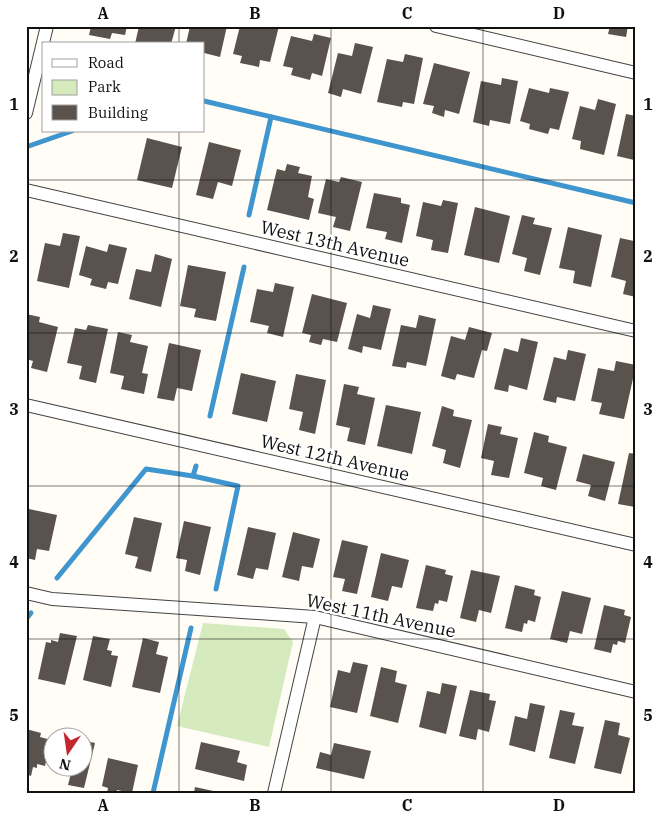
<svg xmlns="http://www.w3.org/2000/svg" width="662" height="819" viewBox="0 0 662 819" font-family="'IBM Plex Serif',serif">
<rect width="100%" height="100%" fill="#fffdf5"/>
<path fill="#d5ebbd" d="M 203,623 L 284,629 L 293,642 L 269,747 L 177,726 Z"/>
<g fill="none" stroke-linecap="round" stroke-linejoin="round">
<g stroke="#3f96cf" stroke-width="5">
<path d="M 204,101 L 636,203"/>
<path d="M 26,147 L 72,131"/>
<path d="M 249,215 L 271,117"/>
<path d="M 210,416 L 244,267"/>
<path d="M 193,476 L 196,466"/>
<path d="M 57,578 L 146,469 L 193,476 L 238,486 L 216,589"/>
<path d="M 26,619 L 31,613"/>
<path d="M 153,793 L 191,628"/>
</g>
</g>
<g fill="#5a524d">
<path d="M 91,26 L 127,26 L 125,35 L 112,33 L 110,39 L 89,35 Z"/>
<path d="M 139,26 L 176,26 L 171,44 L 135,44 Z"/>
<path d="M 190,26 L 227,26 L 220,57 L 204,53 L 204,44 L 186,44 Z"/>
<path d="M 240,26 L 279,26 L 270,62 L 260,60 L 259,67 L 240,63 L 242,56 L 233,54 Z"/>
<path d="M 610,26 L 628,26 L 626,37 L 608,34 Z"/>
<path d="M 314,34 L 331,38 L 322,76 L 312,73 L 310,80 L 291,75 L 293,68 L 283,66 L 291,36 L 312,41 Z"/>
<path d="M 355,43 L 373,47 L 361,94 L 343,89 L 341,97 L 328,93 L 338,53 L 352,56 Z"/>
<path d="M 405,54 L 423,58 L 414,104 L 403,102 L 402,107 L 377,102 L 387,59 L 403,62 Z"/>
<path d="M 434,63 L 470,72 L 459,114 L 445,110 L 444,117 L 432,113 L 434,106 L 423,104 Z"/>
<path d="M 502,78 L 518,81 L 510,124 L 490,120 L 489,126 L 473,122 L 481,81 L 501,85 Z"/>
<path d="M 529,88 L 549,93 L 550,88 L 569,92 L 559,130 L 550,128 L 548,134 L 529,129 L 530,124 L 520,121 Z"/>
<path d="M 598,99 L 616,104 L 604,155 L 580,149 L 581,141 L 572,139 L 580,106 L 595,110 Z"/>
<path d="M 626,114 L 636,116 L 636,153 L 634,160 L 617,156 Z"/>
<path d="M 147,138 L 182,147 L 172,188 L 137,180 Z"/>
<path d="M 209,142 L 241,150 L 232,186 L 218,182 L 213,199 L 196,195 Z"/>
<path d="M 287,164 L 300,167 L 298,173 L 312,176 L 308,197 L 314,199 L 309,220 L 267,210 L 277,169 L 285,171 Z"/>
<path d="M 341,177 L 362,182 L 350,231 L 333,227 L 336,217 L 318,213 L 326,179 L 339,182 Z"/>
<path d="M 374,193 L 401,198 L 401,203 L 410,205 L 402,243 L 385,239 L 387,232 L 366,228 Z"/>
<path d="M 443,200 L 458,203 L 448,253 L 431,250 L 433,240 L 416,236 L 423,202 L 441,206 Z"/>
<path d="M 475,207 L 510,216 L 499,263 L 464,255 Z"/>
<path d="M 522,215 L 535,218 L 533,224 L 552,228 L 540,275 L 524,271 L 527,258 L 512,254 Z"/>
<path d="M 568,227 L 602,235 L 591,287 L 573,283 L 575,271 L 559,268 Z"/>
<path d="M 63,233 L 80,236 L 69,288 L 37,281 L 45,243 L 60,246 Z"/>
<path d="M 620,238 L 634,241 L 633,248 L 636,249 L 636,297 L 623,294 L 626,281 L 611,277 Z"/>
<path d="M 109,244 L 127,248 L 118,284 L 108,282 L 106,289 L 90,285 L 92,279 L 79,275 L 86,246 L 107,252 Z"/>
<path d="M 155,254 L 172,259 L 161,307 L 129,299 L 136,269 L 151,272 Z"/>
<path d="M 188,265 L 226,272 L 216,321 L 194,317 L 196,309 L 180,306 Z"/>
<path d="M 275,283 L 294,287 L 283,337 L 267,333 L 269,326 L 250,322 L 257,289 L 273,292 Z"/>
<path d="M 312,294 L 347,303 L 337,342 L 323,339 L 321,345 L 309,342 L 311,335 L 302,333 Z"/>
<path d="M 373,305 L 391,309 L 381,350 L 363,346 L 362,353 L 348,349 L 357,314 L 370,318 Z"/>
<path d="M 26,314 L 40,317 L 39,322 L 58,327 L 47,372 L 31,368 L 33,361 L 26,359 Z"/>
<path d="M 419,315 L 436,319 L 426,366 L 407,362 L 406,368 L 392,366 L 401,325 L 416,328 Z"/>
<path d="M 88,325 L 108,329 L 96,383 L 79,379 L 82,366 L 67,363 L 75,328 L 86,330 Z"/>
<path d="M 469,327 L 492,333 L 487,351 L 482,350 L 474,378 L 457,374 L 455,380 L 441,376 L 451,336 L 465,340 Z"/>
<path d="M 118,332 L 132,335 L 130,342 L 148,346 L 142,373 L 148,374 L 144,394 L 121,389 L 124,376 L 110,373 Z"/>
<path d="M 521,338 L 538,342 L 527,390 L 509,385 L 508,392 L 494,389 L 504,348 L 518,352 Z"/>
<path d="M 169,343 L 201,350 L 192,391 L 177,388 L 174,401 L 157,398 Z"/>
<path d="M 568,350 L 586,354 L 575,401 L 557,397 L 556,403 L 543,400 L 554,357 L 566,360 Z"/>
<path d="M 616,361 L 636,365 L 624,419 L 599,414 L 602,403 L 591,401 L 598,368 L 614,371 Z"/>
<path d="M 241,373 L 276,381 L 267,422 L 232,414 Z"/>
<path d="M 296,374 L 326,380 L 315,434 L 299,430 L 303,412 L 289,409 Z"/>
<path d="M 344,384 L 359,387 L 357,394 L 375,398 L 365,445 L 347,441 L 350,428 L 336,425 Z"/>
<path d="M 386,405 L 421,412 L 412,454 L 377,446 Z"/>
<path d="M 442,406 L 454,410 L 453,416 L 472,420 L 460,468 L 443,463 L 446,450 L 432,446 Z"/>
<path d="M 488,424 L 502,427 L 500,434 L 518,438 L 509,478 L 491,475 L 494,461 L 481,458 Z"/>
<path d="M 534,432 L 549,436 L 548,442 L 567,447 L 556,490 L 541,486 L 543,478 L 524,473 Z"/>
<path d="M 629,453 L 636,454 L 635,507 L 618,504 Z"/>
<path d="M 583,454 L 615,462 L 605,501 L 588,496 L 591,485 L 576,481 Z"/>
<path d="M 29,509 L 57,515 L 49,551 L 37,549 L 35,560 L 26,558 L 26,522 Z"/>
<path d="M 134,517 L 162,523 L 151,572 L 135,568 L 138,557 L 125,554 Z"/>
<path d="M 184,521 L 211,527 L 200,575 L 185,571 L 187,560 L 176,558 Z"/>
<path d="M 248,527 L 276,533 L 268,570 L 256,568 L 253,579 L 237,575 Z"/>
<path d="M 293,532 L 320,539 L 313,568 L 302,566 L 299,581 L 282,577 Z"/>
<path d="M 342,540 L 368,546 L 357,594 L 342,591 L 345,579 L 333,577 Z"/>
<path d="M 381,553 L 409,560 L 402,588 L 392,586 L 388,601 L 371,597 Z"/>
<path d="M 426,565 L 446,570 L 445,574 L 453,576 L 447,602 L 439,600 L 438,604 L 435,603 L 433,611 L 416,608 Z"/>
<path d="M 471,570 L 500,576 L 491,613 L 479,610 L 476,622 L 460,618 Z"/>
<path d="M 515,585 L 535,590 L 534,595 L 541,597 L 535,622 L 528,620 L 527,624 L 524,623 L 522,632 L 505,628 Z"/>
<path d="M 562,591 L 591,598 L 582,634 L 570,631 L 567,643 L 550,639 Z"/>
<path d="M 604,605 L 625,610 L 624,615 L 631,617 L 625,643 L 618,641 L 617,645 L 613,644 L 611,653 L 594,649 Z"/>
<path d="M 60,633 L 77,636 L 65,685 L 38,679 L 46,642 L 51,643 L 51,640 L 58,642 Z"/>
<path d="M 93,636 L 110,639 L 107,650 L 112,651 L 111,655 L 118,656 L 111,687 L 83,680 Z"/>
<path d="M 143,638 L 159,642 L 156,654 L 168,657 L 160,693 L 132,687 Z"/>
<path d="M 353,662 L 368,665 L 357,713 L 330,707 L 338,670 L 350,673 Z"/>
<path d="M 381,667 L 397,671 L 395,682 L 407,685 L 398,723 L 370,716 Z"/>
<path d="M 442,683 L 457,686 L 446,734 L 419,727 L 427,691 L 440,694 Z"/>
<path d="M 470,690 L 490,694 L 489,700 L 496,701 L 489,732 L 478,729 L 476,740 L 459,736 Z"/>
<path d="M 530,703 L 545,706 L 535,752 L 509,745 L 515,716 L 527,719 Z"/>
<path d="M 560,710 L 575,713 L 572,725 L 584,727 L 575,764 L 549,758 Z"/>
<path d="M 605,720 L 620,723 L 618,735 L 630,738 L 621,774 L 594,768 Z"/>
<path d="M 26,729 L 41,733 L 40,737 L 51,740 L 45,766 L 37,764 L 37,768 L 33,767 L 31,776 L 26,774 Z"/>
<path d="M 82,740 L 95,743 L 84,788 L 68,785 L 72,769 L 64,767 L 82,766 Z"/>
<path d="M 201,742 L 240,751 L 237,762 L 247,765 L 244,781 L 195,769 Z"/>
<path d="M 334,743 L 371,751 L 364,779 L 316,768 L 320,752 L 331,755 Z"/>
<path d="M 108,758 L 138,765 L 132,793 L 117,790 L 117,793 L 107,793 L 108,788 L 102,786 Z"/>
<path d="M 195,787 L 218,792 L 217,793 L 194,793 Z"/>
</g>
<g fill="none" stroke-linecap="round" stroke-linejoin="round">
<g stroke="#444" stroke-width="14">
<g id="minor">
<path d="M 436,26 L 636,73"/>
<path d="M 26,113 L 47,26"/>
<path d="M 26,190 L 636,331"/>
<path d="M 26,405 L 636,545"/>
<path d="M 26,593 L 52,599 L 315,617 L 636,692"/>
<path d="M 274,793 L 315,617"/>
</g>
</g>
<use href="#minor" stroke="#fff" stroke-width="12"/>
</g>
<path fill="none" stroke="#111" stroke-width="1" stroke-opacity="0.55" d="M 179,26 L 179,44M 331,26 L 331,793M 483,26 L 483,793M 179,131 L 179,793M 26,180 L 636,180M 26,333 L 636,333M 26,486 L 636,486M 26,639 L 636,639"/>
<g text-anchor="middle" stroke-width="5" stroke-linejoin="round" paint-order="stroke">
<g font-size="18" fill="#111" stroke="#fff">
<text transform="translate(335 244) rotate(13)" y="6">West 13th Avenue</text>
<text transform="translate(335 458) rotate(13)" y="6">West 12th Avenue</text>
<text transform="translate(381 616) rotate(12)" y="6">West 11th Avenue</text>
</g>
</g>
<rect width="662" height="819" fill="none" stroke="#ffffff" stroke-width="55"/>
<rect x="42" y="42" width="162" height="90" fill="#ffffff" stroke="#a0a0a0"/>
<rect x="52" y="59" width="25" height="8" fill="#ffffff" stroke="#a0a0a0"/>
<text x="88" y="68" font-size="15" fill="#111111">Road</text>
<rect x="52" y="80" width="25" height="15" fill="#d5ebbd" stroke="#a0a0a0"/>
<text x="88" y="92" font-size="15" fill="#111111">Park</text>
<rect x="52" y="105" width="25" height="15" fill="#5a524d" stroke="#a0a0a0"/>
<text x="88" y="118" font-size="15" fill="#111111">Building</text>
<g transform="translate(68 752) rotate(193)"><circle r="24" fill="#ffffff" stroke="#a0a0a0"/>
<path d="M0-4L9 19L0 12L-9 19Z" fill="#c4262e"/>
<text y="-8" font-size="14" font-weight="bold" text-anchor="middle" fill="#111111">N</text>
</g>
<rect x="28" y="28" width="606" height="764" fill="none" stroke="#111" stroke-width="2"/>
<g font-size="16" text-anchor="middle" font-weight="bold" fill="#111">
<text x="103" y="19">A</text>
<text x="255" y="19">B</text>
<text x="407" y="19">C</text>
<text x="559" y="19">D</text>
<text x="14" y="110">1</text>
<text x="648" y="110">1</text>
<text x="14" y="262">2</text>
<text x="648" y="262">2</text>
<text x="14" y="415">3</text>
<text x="648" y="415">3</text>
<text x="14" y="568">4</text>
<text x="648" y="568">4</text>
<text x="14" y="721">5</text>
<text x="648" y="721">5</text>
<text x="103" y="811">A</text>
<text x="255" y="811">B</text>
<text x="407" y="811">C</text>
<text x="559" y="811">D</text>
</g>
</svg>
